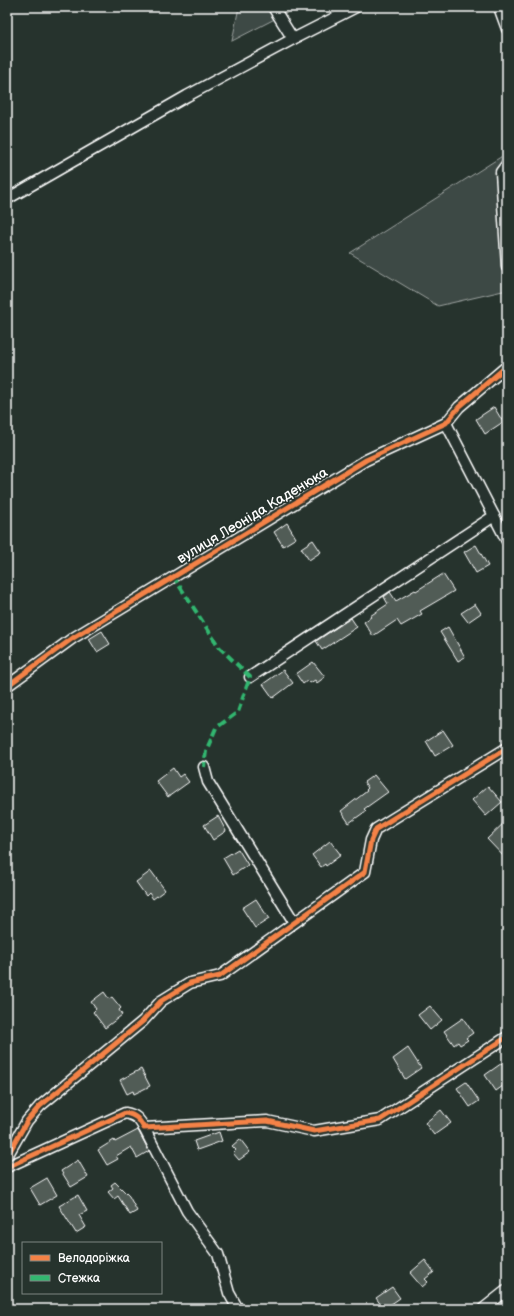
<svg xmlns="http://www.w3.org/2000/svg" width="514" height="1316" viewBox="0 0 514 1316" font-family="'Balsamiq Sans',sans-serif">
<rect width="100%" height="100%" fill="#26332d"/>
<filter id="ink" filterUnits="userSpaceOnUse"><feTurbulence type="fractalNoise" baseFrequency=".025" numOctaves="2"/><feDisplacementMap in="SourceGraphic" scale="8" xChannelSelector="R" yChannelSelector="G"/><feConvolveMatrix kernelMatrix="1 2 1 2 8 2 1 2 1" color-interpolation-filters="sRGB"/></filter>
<g filter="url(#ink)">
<g fill="#3e4944" stroke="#9ea4a2">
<path d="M 239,7 L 298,7 L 232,41 Z"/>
<path d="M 507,153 L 507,290 L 438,306 L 350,253 Z"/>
</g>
<g fill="#515c57" stroke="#fff">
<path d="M 494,407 L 503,422 L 485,434 L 476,419 Z"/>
<path d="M 287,523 L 296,538 L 283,546 L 274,532 Z"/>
<path d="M 313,540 L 321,552 L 309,560 L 301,548 Z"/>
<path d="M 476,545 L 488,566 L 476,573 L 464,552 Z"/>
<path d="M 443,574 L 454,591 L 420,611 L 422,614 L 401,626 L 397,620 L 373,636 L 364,622 L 371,617 L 370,616 L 388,604 L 384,597 L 390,592 L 396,601 L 415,590 L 416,591 Z"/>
<path d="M 475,604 L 481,613 L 468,622 L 461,613 Z"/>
<path d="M 351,618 L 357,627 L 322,650 L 316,641 Z"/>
<path d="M 448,627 L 465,657 L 458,661 L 440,632 Z"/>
<path d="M 102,631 L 110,644 L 97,652 L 89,639 Z"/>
<path d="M 313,662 L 325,677 L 317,683 L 315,680 L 310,683 L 308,680 L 303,684 L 296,674 Z"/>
<path d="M 283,670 L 293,683 L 273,698 L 263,684 Z"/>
<path d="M 443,730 L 453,745 L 435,756 L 426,741 Z"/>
<path d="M 173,768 L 179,777 L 183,774 L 189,782 L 168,797 L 156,781 Z"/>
<path d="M 374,775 L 388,792 L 364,809 L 366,811 L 349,823 L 341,811 L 367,791 L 366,790 L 368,788 L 364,782 Z"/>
<path d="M 488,786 L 502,802 L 486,816 L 472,800 Z"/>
<path d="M 218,816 L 226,831 L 213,840 L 204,825 Z"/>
<path d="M 507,820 L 507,860 L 487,839 Z"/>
<path d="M 330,841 L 341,855 L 326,866 L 325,864 L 321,867 L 312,855 Z"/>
<path d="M 238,849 L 248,865 L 233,875 L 223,858 Z"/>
<path d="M 151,871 L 165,890 L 153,899 L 149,893 L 146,896 L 136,882 Z"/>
<path d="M 256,899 L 269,919 L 255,928 L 242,908 Z"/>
<path d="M 104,992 L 109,999 L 112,997 L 121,1008 L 119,1010 L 122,1015 L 105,1028 L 93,1012 L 96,1009 L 91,1002 Z"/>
<path d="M 430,1006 L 442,1020 L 430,1030 L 418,1015 Z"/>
<path d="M 463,1018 L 473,1033 L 466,1038 L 468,1040 L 460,1045 L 458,1042 L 454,1045 L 444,1031 Z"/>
<path d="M 408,1048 L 421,1068 L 405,1079 L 393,1059 Z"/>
<path d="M 502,1063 L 507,1069 L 507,1083 L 496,1091 L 485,1075 Z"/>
<path d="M 141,1069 L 150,1086 L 134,1094 L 133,1091 L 127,1094 L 120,1080 Z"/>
<path d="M 466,1082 L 479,1101 L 470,1107 L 457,1088 Z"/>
<path d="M 441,1110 L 451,1123 L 434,1135 L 425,1123 Z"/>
<path d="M 138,1130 L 149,1151 L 137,1158 L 131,1147 L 116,1156 L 118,1159 L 107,1165 L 98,1150 L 114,1140 L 115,1142 Z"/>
<path d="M 219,1132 L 222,1141 L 197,1150 L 194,1141 Z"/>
<path d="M 240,1139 L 250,1152 L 239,1160 L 233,1153 L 236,1150 L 232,1146 Z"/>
<path d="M 78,1160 L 88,1177 L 71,1187 L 61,1171 Z"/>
<path d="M 47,1178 L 57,1195 L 40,1205 L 30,1188 Z"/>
<path d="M 115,1182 L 129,1196 L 137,1211 L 130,1215 L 118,1196 L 114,1199 L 108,1192 L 113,1188 L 111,1185 Z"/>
<path d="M 78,1195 L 87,1211 L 79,1215 L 86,1227 L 76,1233 L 59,1206 Z"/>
<path d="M 425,1260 L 434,1272 L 425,1279 L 428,1282 L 422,1287 L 410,1273 Z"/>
<path d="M 392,1287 L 400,1298 L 384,1309 L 376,1298 Z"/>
</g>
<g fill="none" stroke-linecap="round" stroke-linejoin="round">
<g stroke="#fff" stroke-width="13">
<g id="minor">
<path d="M 273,7 L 293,39"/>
<path d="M 499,7 L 507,29"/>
<path d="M 507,164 L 501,172 L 507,267"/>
<path d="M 7,199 L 187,96 L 293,39 L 356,7"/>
<path d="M 446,423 L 507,541"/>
<path d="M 250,677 L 494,516"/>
<path d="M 7,686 L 73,638 L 366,460 L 446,423 L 459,407 L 507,366"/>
<path d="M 204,767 L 208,782 L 294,922"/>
<path d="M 144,1128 L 187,1211 L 218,1254 L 229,1293 L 238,1309"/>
<path d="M 7,1156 L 27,1121 L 40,1106 L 143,1021 L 161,1001 L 190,983 L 220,976 L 365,872 L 371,840 L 376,829 L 507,748"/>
<path d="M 7,1167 L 125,1113 C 136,1115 139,1119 144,1128 L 267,1121 L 314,1131 L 380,1120 L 507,1037"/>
<path d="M 483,1309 L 507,1290"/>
</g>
</g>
<use href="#minor" stroke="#26332d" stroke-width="10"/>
<path stroke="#33b770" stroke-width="4" stroke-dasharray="8 4" stroke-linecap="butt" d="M 173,576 L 219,647 L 250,677 L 238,712 L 216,728 L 206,751 L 204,767"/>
<g stroke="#26332d" stroke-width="8">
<g id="cycleway">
<path d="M 7,686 L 73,638 L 366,460 L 446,423 L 459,407 L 507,366"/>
<path d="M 7,1156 L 27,1121 L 40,1106 L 143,1021 L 161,1001 L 190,983 L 220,976 L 365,872 L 371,840 L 376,829 L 507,748"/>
<path d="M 7,1167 L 125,1113 C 136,1115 139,1119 144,1128 L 267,1121 L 314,1131 L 380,1120 L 507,1037"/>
</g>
</g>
<use href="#cycleway" stroke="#f48246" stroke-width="5"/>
</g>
</g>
<g text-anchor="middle" stroke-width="3.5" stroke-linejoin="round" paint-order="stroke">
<g font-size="14" fill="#fff" stroke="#26332d">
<text transform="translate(252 515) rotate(-31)" y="5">вулиця Леоніда Каденюка</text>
</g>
</g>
<rect width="514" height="1316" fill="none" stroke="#26332d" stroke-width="24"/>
<rect x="12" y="12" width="490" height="1292" fill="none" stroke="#fff" stroke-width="1.5" filter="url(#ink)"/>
<rect x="22" y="1242" width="140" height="52" fill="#26332d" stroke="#7d8581"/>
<rect x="30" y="1255" width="20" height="6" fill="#f48246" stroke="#7d8581"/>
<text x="58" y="1262" font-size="12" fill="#ffffff">Велодоріжка</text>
<rect x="30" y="1275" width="20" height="6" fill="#33b770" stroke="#7d8581"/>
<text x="58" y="1282" font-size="12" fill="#ffffff">Стежка</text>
</svg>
